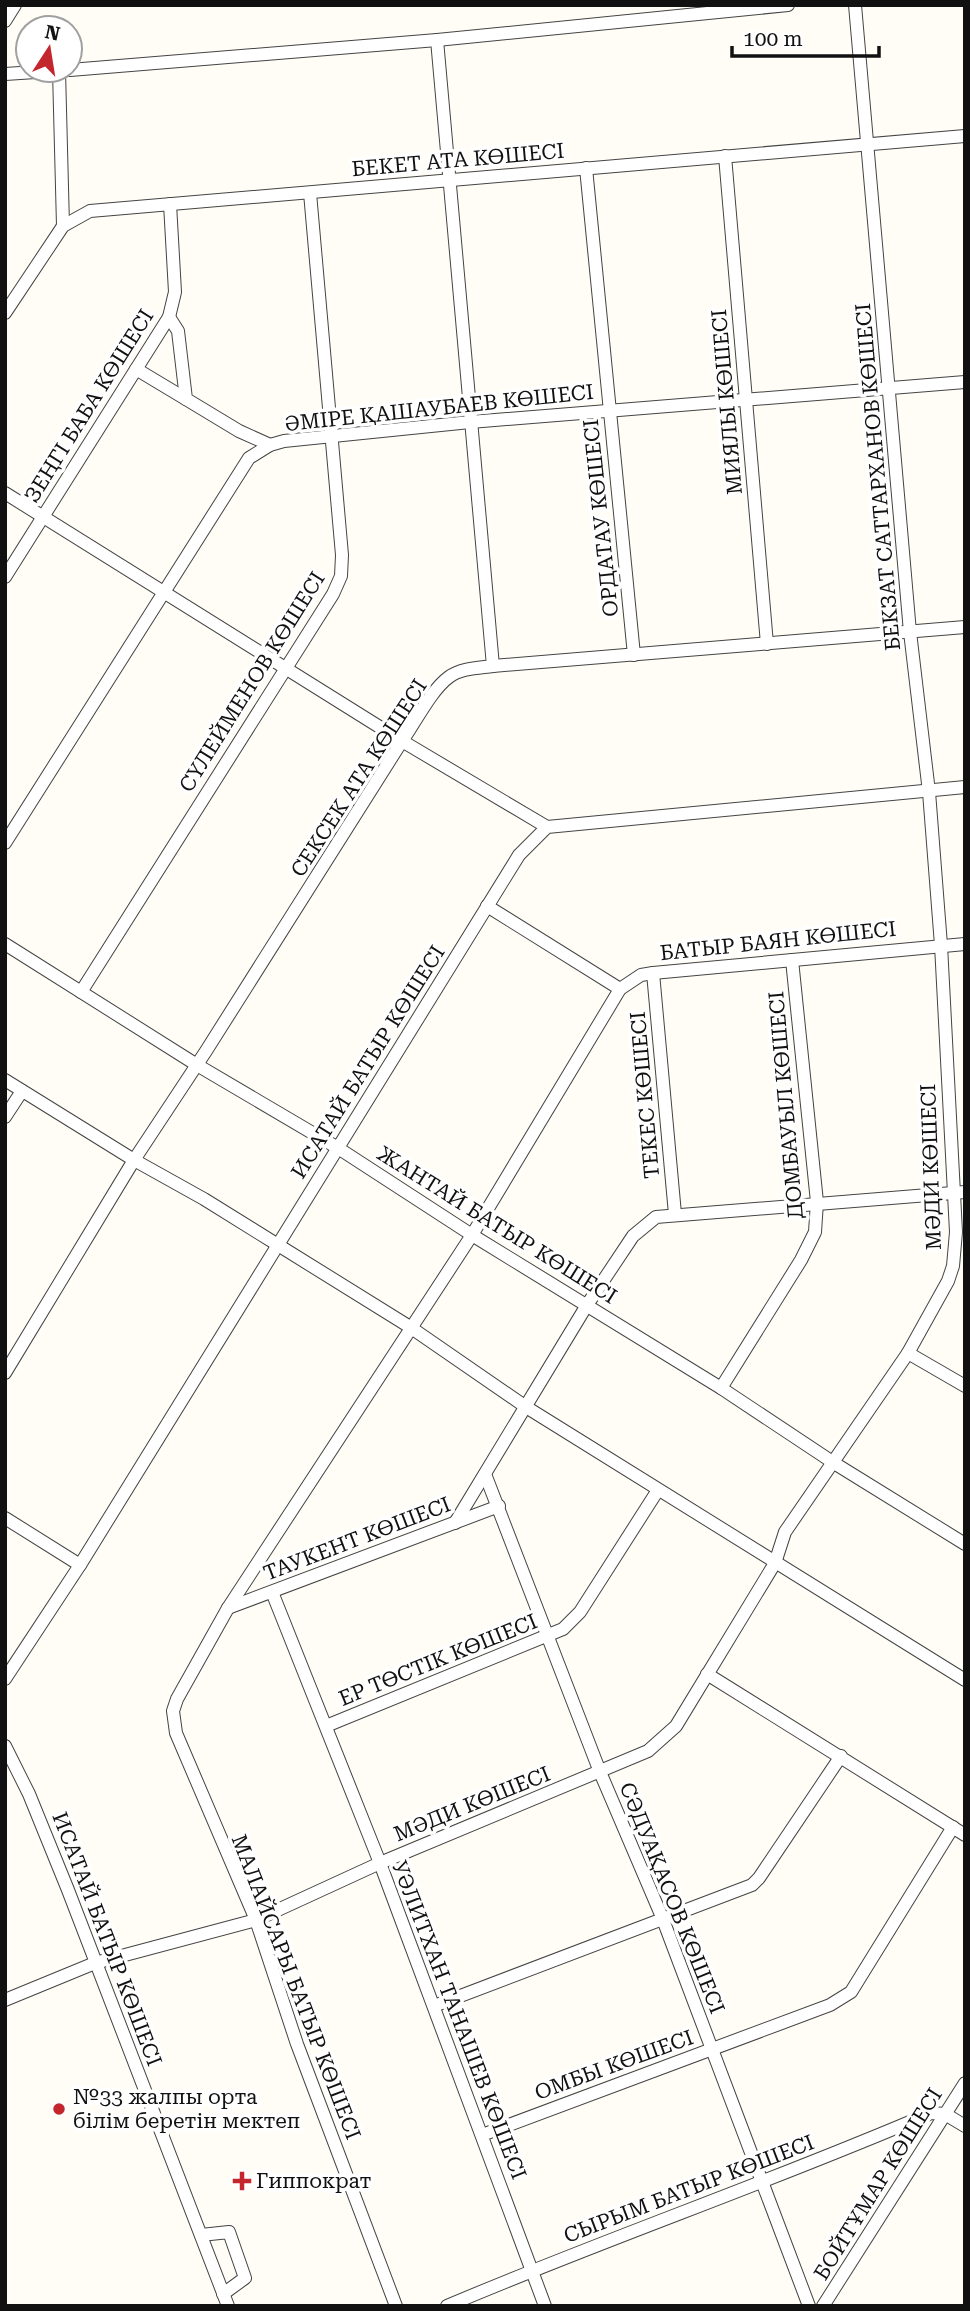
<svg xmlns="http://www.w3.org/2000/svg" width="970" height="2311" viewBox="0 0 970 2311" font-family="'Roboto Serif',serif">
<rect width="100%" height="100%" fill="#fffdf5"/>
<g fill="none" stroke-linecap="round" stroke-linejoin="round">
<g stroke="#444" stroke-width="14">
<g id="minor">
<path d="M 855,5 L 910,632 L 929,792 L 941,945 L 956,1232 L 953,1266 L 948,1281 L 908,1353 L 965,1386"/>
<path d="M 5,21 L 15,5"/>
<path d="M 437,40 L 493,666"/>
<path d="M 70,70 L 437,40 L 788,5"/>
<path d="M 59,71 L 63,226"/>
<path d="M 5,74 L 66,70"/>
<path d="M 725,156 L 767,644"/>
<path d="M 586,168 L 634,655"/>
<path d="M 5,313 L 63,226 L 90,211 L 965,136"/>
<path d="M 169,317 L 178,331 L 186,399 L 239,431 L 270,445"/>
<path d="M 136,369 L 186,399"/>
<path d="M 5,493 L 402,741 L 547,827"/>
<path d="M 5,577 L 169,317 L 175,292 L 170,204"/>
<path d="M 5,843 L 249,458 L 270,445 L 284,441 L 470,422 L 965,382"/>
<path d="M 487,906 L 620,989"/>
<path d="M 5,944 L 197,1065 L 338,1148 L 472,1235 L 721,1388 L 834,1463 L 965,1544"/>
<path d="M 653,973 L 675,1214"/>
<path d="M 81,992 L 333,594 L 341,576 L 342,555 L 310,193"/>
<path d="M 5,1080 L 134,1160 L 204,1199 L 278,1245 L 410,1327 L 526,1407 L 965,1680"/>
<path d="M 5,1117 L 22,1091"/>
<path d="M 5,1373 L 134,1160 L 206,1051 L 402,741 C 415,723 431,690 449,677 C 461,668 478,668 493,666 L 965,627"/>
<path d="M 721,1388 L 801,1260 L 815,1232 L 817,1202 L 792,960"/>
<path d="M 485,1474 L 600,1772 L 662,1917 L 809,2306"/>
<path d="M 5,1518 L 80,1565"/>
<path d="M 455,1523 L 587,1305 L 633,1236 L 656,1217 L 965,1192"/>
<path d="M 272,1592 L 380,1863 L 545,2306"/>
<path d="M 228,1608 L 499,1506"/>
<path d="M 707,1674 L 965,1835"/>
<path d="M 5,1679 L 80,1565 L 519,855 L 547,827 L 965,787"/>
<path d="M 326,1726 L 563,1629 L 580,1612 L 658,1490"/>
<path d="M 5,1746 L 29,1794 L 68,1890 L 228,2306"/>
<path d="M 5,2000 L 95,1963 L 256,1920 L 380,1863 L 648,1751 L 676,1726 L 775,1563 L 785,1532 L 908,1353"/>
<path d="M 434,2006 L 752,1885 L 759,1878 L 841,1756"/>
<path d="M 482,2135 L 830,2005 L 851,1992 L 953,1827"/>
<path d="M 201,2235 L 229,2232 L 245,2278 L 223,2294"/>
<path d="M 396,2306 L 297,2044 L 256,1920 L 176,1733 L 173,1711 L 177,1699 L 228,1608 L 472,1235 L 620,989 L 641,975 L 653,973 L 965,944"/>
<path d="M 447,2306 C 607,2238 771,2182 931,2113 L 945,2114 L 965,2126"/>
<path d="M 823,2306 L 965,2083"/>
</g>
</g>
<use href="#minor" stroke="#fff" stroke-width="12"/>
</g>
<g fill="#c4262e" stroke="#fff" stroke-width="2.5">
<circle cx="59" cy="2109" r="7"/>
<path d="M238.5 2170.5h7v7h7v7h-7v7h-7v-7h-7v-7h7z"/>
</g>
<g text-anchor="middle" stroke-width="7" stroke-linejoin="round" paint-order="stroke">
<g font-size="21" fill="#111" stroke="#fff">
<text transform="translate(458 160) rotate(-5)" y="7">БЕКЕТ АТА КӨШЕСІ</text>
<text transform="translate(727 402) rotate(-95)" y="7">МИЯЛЫ КӨШЕСІ</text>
<text transform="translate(89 406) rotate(-58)" y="7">ЗЕҢГІ БАБА КӨШЕСІ</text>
<text transform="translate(439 408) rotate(-6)" y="7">ӘМІРЕ ҚАШАУБАЕВ КӨШЕСІ</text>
<text transform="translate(878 477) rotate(-95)" y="7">БЕКЗАТ САТТАРХАНОВ КӨШЕСІ</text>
<text transform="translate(601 518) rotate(-96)" y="7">ОРДАТАУ КӨШЕСІ</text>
<text transform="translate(252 682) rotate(-58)" y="7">СҮЛЕЙМЕНОВ КӨШЕСІ</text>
<text transform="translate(359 778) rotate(-57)" y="7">СЕКСЕК АТА КӨШЕСІ</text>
<text transform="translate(778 941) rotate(-6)" y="7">БАТЫР БАЯН КӨШЕСІ</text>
<text transform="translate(368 1062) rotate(-58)" y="7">ИСАТАЙ БАТЫР КӨШЕСІ</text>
<text transform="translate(645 1095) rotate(-95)" y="7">ТЕКЕС КӨШЕСІ</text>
<text transform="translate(786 1105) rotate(-95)" y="7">ДОМБАУЫЛ КӨШЕСІ</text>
<text transform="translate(931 1167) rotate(-92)" y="7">МӘДИ КӨШЕСІ</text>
<text transform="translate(497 1225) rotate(32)" y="7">ЖАНТАЙ БАТЫР КӨШЕСІ</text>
<text transform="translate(357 1539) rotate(-21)" y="7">ТАУКЕНТ КӨШЕСІ</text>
<text transform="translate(438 1660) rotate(-22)" y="7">ЕР ТӨСТІК КӨШЕСІ</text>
<text transform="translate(472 1804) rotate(-22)" y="7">МӘДИ КӨШЕСІ</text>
<text transform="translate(672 1898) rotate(68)" y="7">СӘДУАҚАСОВ КӨШЕСІ</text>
<text transform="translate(107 1939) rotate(69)" y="7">ИСАТАЙ БАТЫР КӨШЕСІ</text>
<text transform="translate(296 1987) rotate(69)" y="7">МАЛАЙСАРЫ БАТЫР КӨШЕСІ</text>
<text transform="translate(459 2020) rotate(69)" y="7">УӘЛИТХАН ТАНАШЕВ КӨШЕСІ</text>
<text transform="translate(614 2065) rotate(-20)" y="7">ОМБЫ КӨШЕСІ</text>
<text transform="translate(878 2184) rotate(-58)" y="7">БОЙТҰМАР КӨШЕСІ</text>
<text transform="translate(689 2189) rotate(-21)" y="7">СЫРЫМ БАТЫР КӨШЕСІ</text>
</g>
<g font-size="21" fill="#111" stroke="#fff" text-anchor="start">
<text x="73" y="2104">№33 жалпы орта<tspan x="73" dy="24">білім беретін мектеп</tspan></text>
<text x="256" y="2188">Гиппократ</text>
</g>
</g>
<rect width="970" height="2311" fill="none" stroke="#111111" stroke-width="14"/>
<g transform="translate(49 49) rotate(12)"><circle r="33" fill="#ffffff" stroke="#a0a0a0" stroke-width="2"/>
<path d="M0-5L12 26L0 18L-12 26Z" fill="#c4262e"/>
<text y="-10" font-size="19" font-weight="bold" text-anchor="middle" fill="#111111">N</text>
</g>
<path d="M732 46v10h147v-10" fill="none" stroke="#111111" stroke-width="3.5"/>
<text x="743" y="46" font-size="21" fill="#111111" stroke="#ffffff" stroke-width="5" paint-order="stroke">100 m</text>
</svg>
